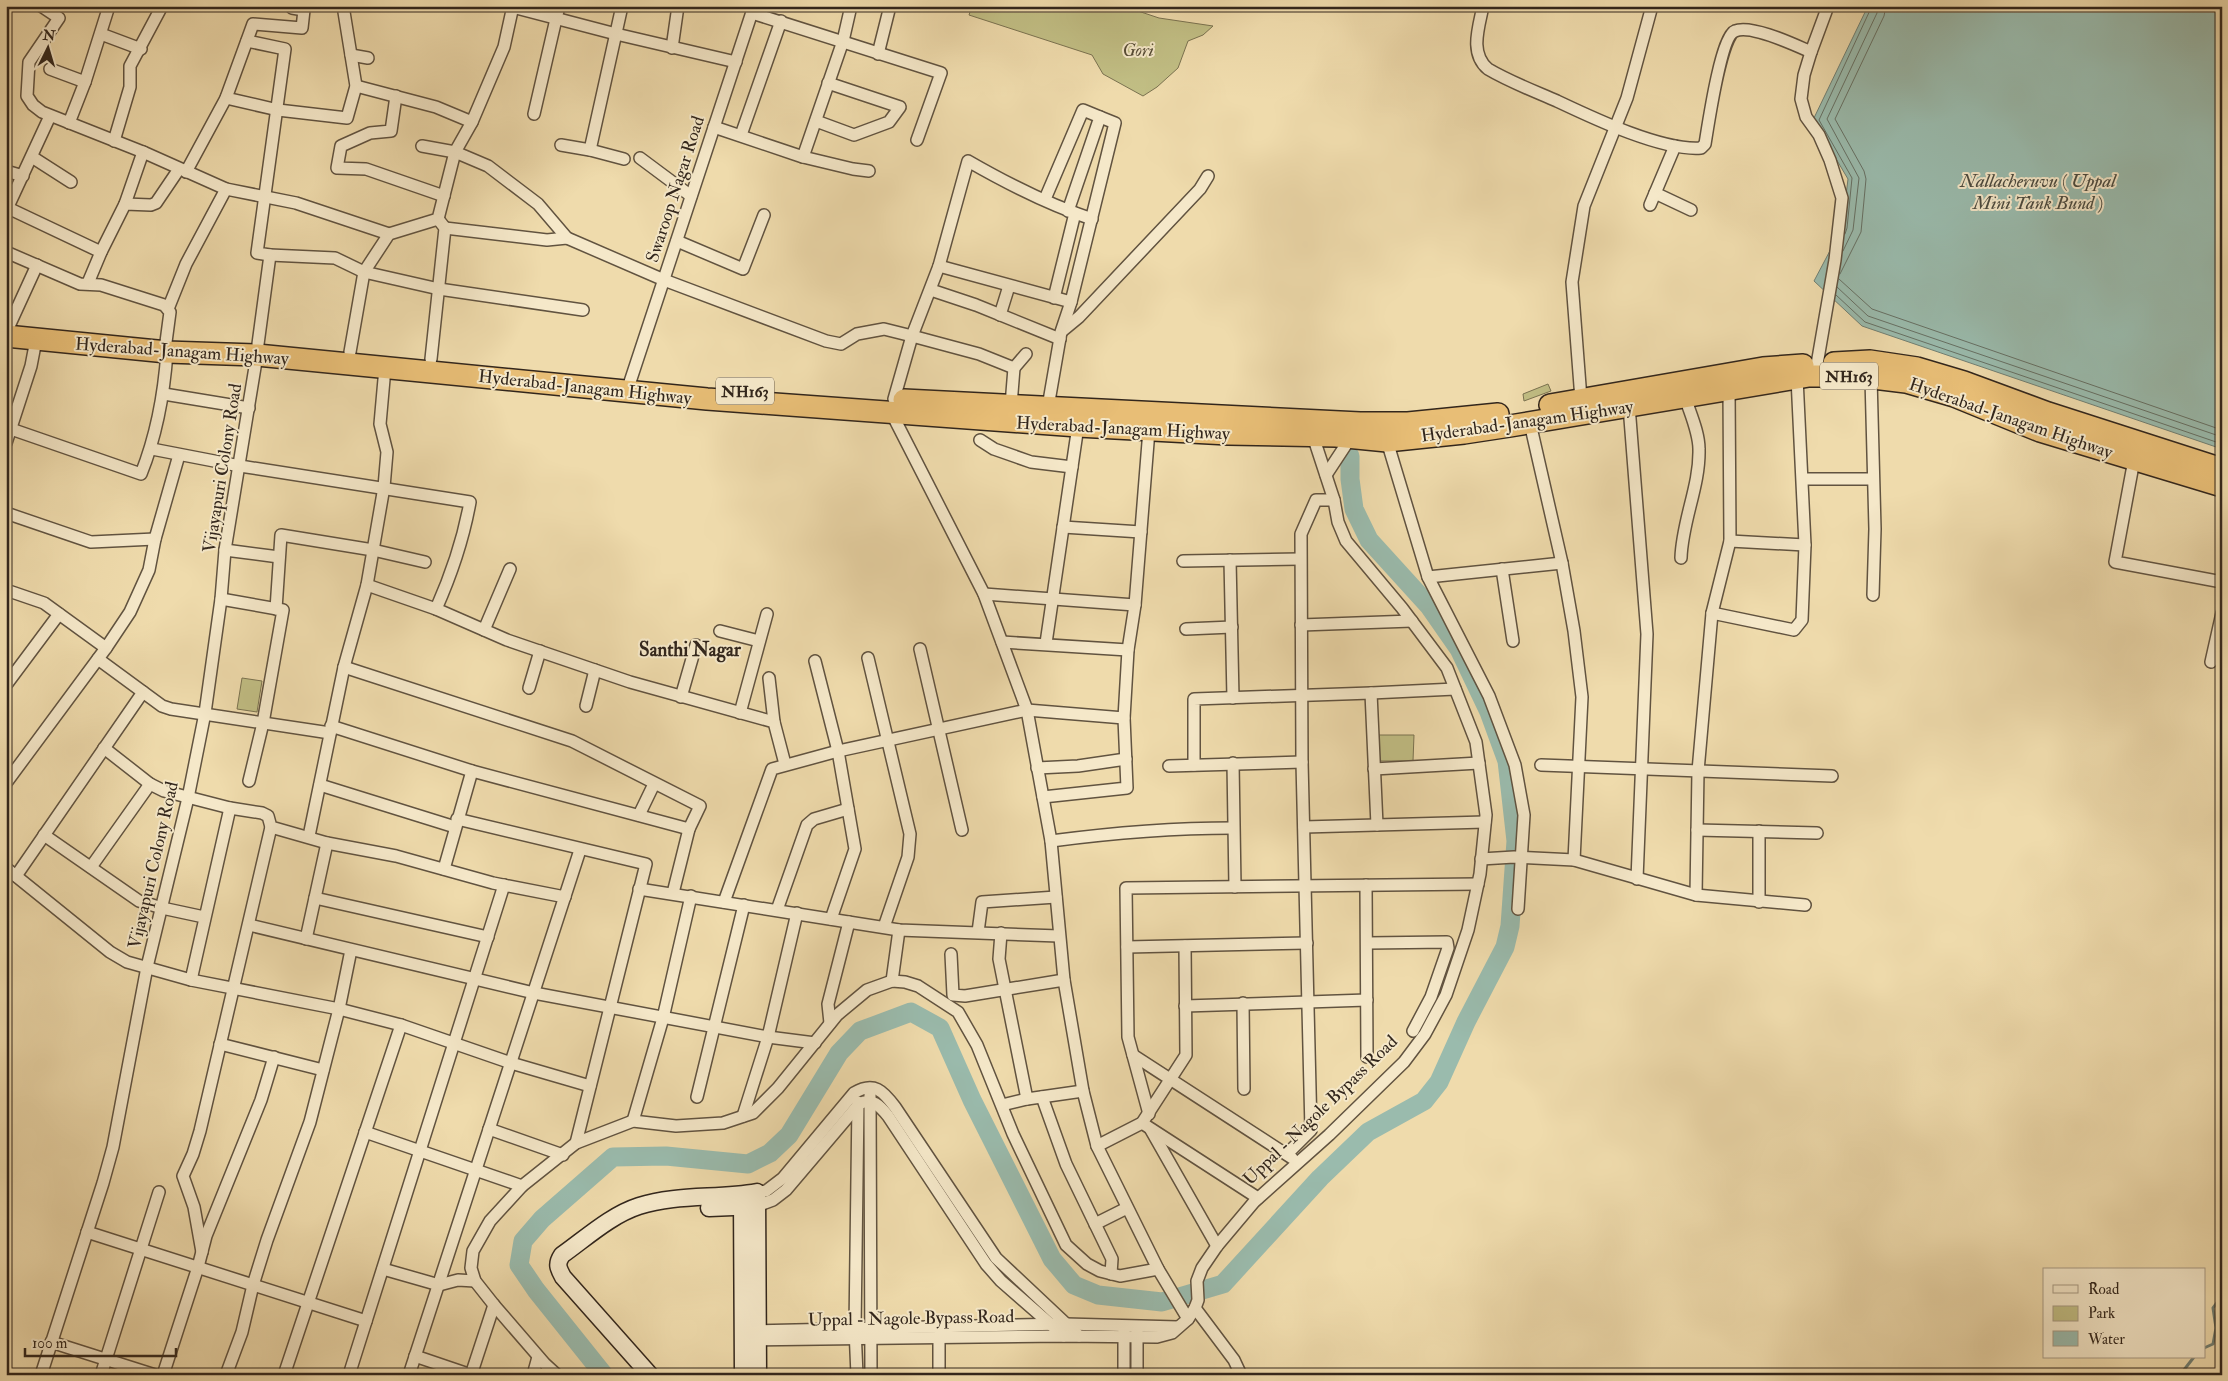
<svg xmlns="http://www.w3.org/2000/svg" width="2228" height="1381" viewBox="0 0 2228 1381" font-family="'IM FELL Double Pica',serif">
<rect width="100%" height="100%" fill="#efdbac"/>
<filter id="stains"><feTurbulence type="fractalNoise" baseFrequency=".004" numOctaves="4"/><feColorMatrix values="0 0 0 0 .2 0 0 0 0 .09 0 0 0 0 .02 0 0 0 .5 -.17"/></filter>
<radialGradient id="worn" r=".72"><stop offset=".6" stop-color="#630" stop-opacity="0"/><stop offset="1" stop-color="#630" stop-opacity=".3"/></radialGradient>
<g fill="#c1be84" stroke="#7a7250">
<path d="M 972,6 L 1123,6 L 1159,18 L 1213,26 L 1203,35 L 1188,41 L 1178,68 L 1157,87 L 1143,96 L 1103,74 L 1092,55 L 969,15 Z"/>
<path d="M 1548,384 L 1551,391 L 1524,401 L 1523,394 Z"/>
<path d="M 242,678 L 262,681 L 257,712 L 237,709 Z"/>
<path d="M 1378,735 L 1414,735 L 1413,761 L 1379,761 Z"/>
</g>
<path fill="#9abbad" stroke="#707f73" d="M 1868,6 L 2222,6 L 2222,449 L 1862,326 L 1814,281 L 1842,228 L 1848,179 L 1813,120 Z"/>
<g fill="none" stroke-linecap="round" stroke-linejoin="round">
<g stroke="#667064" stroke-width="1">
<path d="M 1845,234 L 1847,228 L 1852,178 L 1819,120 L 1872,6"/>
<path d="M 1843,251 L 1853,230 L 1859,178 L 1827,119 L 1877,13 L 1878,6"/>
<path d="M 1840,274 L 1861,232 L 1866,179 L 1864,171 L 1835,119 L 1884,16 L 1886,6"/>
<path d="M 1839,279 L 1872,309 L 2222,430"/>
<path d="M 1837,287 L 1868,316 L 2222,437"/>
<path d="M 1836,295 L 1865,322 L 2222,444"/>
</g>
<g stroke="#707f73" stroke-width="3">
<path d="M 2204,1348 L 2213,1344 L 2216,1328 L 2213,1308 L 2222,1296"/>
<path d="M 2180,1375 L 2194,1357"/>
</g>
<path stroke="#9abbad" stroke-width="19" d="M 604,1375 L 536,1290 L 519,1265 L 523,1241 L 542,1219 L 613,1157 L 666,1156 L 748,1164 L 770,1153 L 789,1135 L 839,1053 L 860,1031 L 911,1012 L 940,1028 L 972,1100 L 1052,1259 L 1074,1285 L 1098,1295 L 1162,1302 L 1223,1284 L 1320,1178 L 1368,1132 L 1424,1101 L 1439,1082 L 1466,1022 L 1505,947 L 1510,926 L 1516,841 L 1507,761 L 1489,712 L 1459,649 L 1429,606 L 1369,540 L 1354,509 L 1350,479 L 1350,456"/>
<g stroke="#615340" stroke-width="14">
<g id="street">
<path d="M 41,6 L 59,18 L 29,62 L 27,96 L 33,105 L 42,112 L 143,152 L 226,189 L 296,203 L 389,234"/>
<path d="M 509,6 L 616,34 L 736,62"/>
<path d="M 1483,6 C 1479,27 1469,53 1488,69 C 1510,82 1534,91 1557,101 C 1593,118 1662,151 1701,148 L 1705,144 C 1708,126 1721,36 1735,31 C 1751,24 1795,45 1811,52 L 1828,6"/>
<path d="M 752,13 L 941,73 L 917,140"/>
<path d="M 101,34 L 141,49"/>
<path d="M 247,41 L 285,49 L 257,253 L 270,255 L 258,344"/>
<path d="M 672,48 L 678,6"/>
<path d="M 1811,52 L 1804,75 L 1801,99 L 1806,117 L 1819,135 L 1830,160 L 1842,198 L 1835,260 L 1815,376"/>
<path d="M 878,54 L 890,6"/>
<path d="M 351,55 L 368,58"/>
<path d="M 50,69 L 85,82"/>
<path d="M 356,86 L 436,107 L 472,122"/>
<path d="M 396,96 L 391,131 L 370,133 L 341,146 L 337,168 L 366,169 L 444,196"/>
<path d="M 226,98 L 278,110 L 347,118 L 356,86 L 344,12 L 345,6"/>
<path d="M 534,114 L 559,6"/>
<path d="M 816,121 L 854,135 L 889,122 L 900,107 L 828,83"/>
<path d="M 69,123 L 85,82 L 109,6"/>
<path d="M 714,127 L 803,157 L 843,41 L 851,6"/>
<path d="M 741,135 L 781,21"/>
<path d="M 114,141 L 130,87 L 130,66 L 162,6"/>
<path d="M 561,145 L 590,150 L 624,159"/>
<path d="M 422,146 L 455,152 L 488,166 L 538,204 L 567,238 L 664,280 L 826,341 L 841,344 L 857,334 L 884,329 L 912,336 L 939,266 L 968,161 C 1008,184 1049,205 1092,219"/>
<path d="M 590,150 L 622,6"/>
<path d="M 32,157 L 71,182"/>
<path d="M 803,157 L 853,169 L 869,171"/>
<path d="M 640,158 L 691,196"/>
<path d="M 6,171 L 23,176"/>
<path d="M 186,172 L 226,98 L 253,24 L 302,28 L 304,10 L 292,8 L 292,6"/>
<path d="M 1655,193 L 1691,210"/>
<path d="M 1045,199 L 1083,110 L 1100,117 L 1068,211"/>
<path d="M 125,204 L 143,152"/>
<path d="M 1650,205 L 1675,146"/>
<path d="M 8,208 L 101,252"/>
<path d="M 6,211 L 50,116"/>
<path d="M 445,228 L 547,240 L 567,238"/>
<path d="M 677,241 L 743,269 L 764,215"/>
<path d="M 6,252 L 80,284 L 101,285 L 164,305 L 170,312 L 166,342"/>
<path d="M 270,255 L 335,258 L 364,272 L 439,289 L 583,310"/>
<path d="M 939,266 L 1071,302"/>
<path d="M 88,283 L 101,252 L 125,204 L 151,205 L 156,203 L 179,169"/>
<path d="M 931,290 L 976,305 L 1060,339"/>
<path d="M 1054,298 L 1075,213"/>
<path d="M 168,309 L 186,264 L 226,189"/>
<path d="M 1000,315 L 1009,286"/>
<path d="M 10,324 L 37,265"/>
<path d="M 1062,331 L 1079,317 L 1200,189 L 1208,176"/>
<path d="M 350,352 L 364,272 L 389,234 L 438,219 L 455,152 L 472,122 L 504,47 L 513,6"/>
<path d="M 431,359 L 445,228 L 438,219"/>
<path d="M 1871,378 L 1875,529 L 1873,595"/>
<path d="M 630,382 L 754,6"/>
<path d="M 164,394 L 249,408"/>
<path d="M 894,399 L 912,336 L 979,354 L 1014,368 L 1026,354"/>
<path d="M 1581,399 L 1572,282 L 1584,206 L 1627,98 L 1652,6"/>
<path d="M 1011,405 L 1014,368"/>
<path d="M 1629,406 L 1647,634 L 1637,879"/>
<path d="M 1048,407 L 1061,332 L 1071,302 L 1115,123 L 1100,117"/>
<path d="M 892,414 L 984,594 L 1027,710 L 1051,841 L 1064,980 L 1083,1091 L 1097,1146 L 1158,1269 L 1188,1319"/>
<path d="M 1530,423 L 1562,563 L 1574,631 L 1582,697 L 1574,860"/>
<path d="M 11,429 L 141,474 C 157,434 164,395 167,352"/>
<path d="M 980,440 L 994,449 L 1031,462 L 1072,467"/>
<path d="M 1387,441 L 1428,577 L 1489,696 L 1515,765 L 1524,815 L 1518,909"/>
<path d="M 6,443 L 31,366 L 36,340"/>
<path d="M 152,449 L 240,466 L 470,502 C 463,541 452,573 436,609"/>
<path d="M 2134,460 L 2115,562 L 2222,582"/>
<path d="M 1326,475 L 1351,437"/>
<path d="M 1803,479 L 1873,479"/>
<path d="M 6,513 L 91,542 L 155,539"/>
<path d="M 1063,527 L 1141,532"/>
<path d="M 1730,541 L 1805,545"/>
<path d="M 225,550 L 279,557"/>
<path d="M 1681,558 C 1682,521 1700,486 1699,449 C 1699,432 1690,413 1685,397"/>
<path d="M 1230,560 L 1233,698"/>
<path d="M 1183,561 L 1300,559"/>
<path d="M 1502,569 L 1513,641"/>
<path d="M 1428,577 L 1562,563"/>
<path d="M 367,585 L 436,609 L 507,640 L 630,682 L 774,722 L 785,764"/>
<path d="M 6,590 L 44,603 L 106,648"/>
<path d="M 984,594 L 1135,605"/>
<path d="M 221,599 L 283,610 L 263,723 L 249,781"/>
<path d="M 276,609 L 281,535 L 373,550 L 425,562"/>
<path d="M 1712,613 L 1794,630 L 1802,620 L 1805,545 L 1797,378"/>
<path d="M 1301,625 L 1412,621"/>
<path d="M 1186,629 L 1232,627"/>
<path d="M 484,630 L 510,569"/>
<path d="M 720,631 L 759,641"/>
<path d="M 1002,642 L 1128,650"/>
<path d="M 1046,643 L 1078,426"/>
<path d="M 920,649 L 962,830"/>
<path d="M 868,658 L 910,834 L 908,857 L 884,927"/>
<path d="M 98,659 L 162,706 L 171,709 L 330,733"/>
<path d="M 815,661 L 838,751 L 855,849 L 831,919"/>
<path d="M 2211,662 L 2222,613"/>
<path d="M 344,667 L 572,741 L 700,806 L 689,829 L 673,893"/>
<path d="M 769,678 L 774,722"/>
<path d="M 6,685 L 59,614"/>
<path d="M 529,688 L 540,651"/>
<path d="M 1371,693 L 1377,825"/>
<path d="M 681,697 L 696,645"/>
<path d="M 586,706 L 595,670"/>
<path d="M 740,713 L 767,614"/>
<path d="M 331,726 L 472,771 L 689,829"/>
<path d="M 104,748 L 150,784 L 164,791 L 230,808 L 262,813 L 268,816 L 271,827 L 327,843 L 396,856 L 493,883 L 565,897"/>
<path d="M 1233,763 L 1235,887"/>
<path d="M 1194,765 L 1194,699 L 1371,693 L 1455,689"/>
<path d="M 1541,765 L 1832,776"/>
<path d="M 1169,766 L 1302,762"/>
<path d="M 1037,768 L 1078,766 L 1126,759"/>
<path d="M 1374,769 L 1479,763"/>
<path d="M 6,783 L 106,648 L 130,612 L 149,570 L 155,539 L 179,455"/>
<path d="M 320,785 L 455,827"/>
<path d="M 1043,797 L 1127,788 L 1124,718 L 1128,650 L 1135,605 L 1149,430"/>
<path d="M 639,815 L 654,784"/>
<path d="M 457,819 L 646,864 L 576,1143"/>
<path d="M 1304,827 L 1485,822"/>
<path d="M 1697,830 L 1817,833"/>
<path d="M 44,835 L 139,901 L 162,908 L 204,917"/>
<path d="M 309,836 L 344,667 L 367,585 L 384,487 L 387,452 L 380,424 L 385,368"/>
<path d="M 1051,841 C 1112,833 1171,828 1233,828"/>
<path d="M 1481,859 L 1514,857 L 1574,860 L 1696,895 L 1805,905"/>
<path d="M 91,867 L 150,784"/>
<path d="M 6,868 L 110,952 L 127,962 L 191,980 L 339,1009 L 401,1025 L 511,1063 L 590,1086"/>
<path d="M 444,869 L 472,771"/>
<path d="M 16,876 L 143,692"/>
<path d="M 1366,885 L 1367,1057"/>
<path d="M 639,889 L 899,930 L 1059,936"/>
<path d="M 1696,895 L 1698,771 L 1712,613 L 1730,541 L 1729,390"/>
<path d="M 315,898 L 488,937"/>
<path d="M 724,902 L 772,769 L 838,751 L 1027,710 L 1124,718"/>
<path d="M 1759,902 L 1759,831"/>
<path d="M 777,910 L 807,825 L 814,819 L 848,809"/>
<path d="M 249,925 L 534,993 L 768,1037 L 815,1043"/>
<path d="M 978,932 L 982,902 L 1056,897"/>
<path d="M 1001,933 L 999,959 L 1027,1099 L 1083,1091"/>
<path d="M 306,939 L 327,843"/>
<path d="M 1368,943 L 1447,942 L 1448,948 L 1431,997 L 1413,1031"/>
<path d="M 1127,947 L 1307,943"/>
<path d="M 951,954 L 953,995 L 965,996 L 1064,980"/>
<path d="M 191,980 L 230,808"/>
<path d="M 892,981 L 899,930"/>
<path d="M 1243,1003 L 1244,1089"/>
<path d="M 1185,1006 L 1367,1000"/>
<path d="M 830,1023 L 828,1004 L 849,922"/>
<path d="M 220,1044 L 323,1070"/>
<path d="M 1133,1055 L 1292,1158"/>
<path d="M 870,1095 L 871,1375"/>
<path d="M 697,1097 L 744,905"/>
<path d="M 1042,1097 L 1066,1164 L 1112,1259 L 1111,1274"/>
<path d="M 1002,1105 L 1027,1099"/>
<path d="M 1149,1114 L 1128,1037 L 1126,888 L 1478,884"/>
<path d="M 743,1116 L 768,1037 L 797,913"/>
<path d="M 633,1121 L 663,1018 L 691,896"/>
<path d="M 1142,1123 L 1258,1198"/>
<path d="M 489,1129 L 563,1155"/>
<path d="M 1151,1130 L 1217,1246"/>
<path d="M 365,1132 L 522,1186"/>
<path d="M 1097,1146 L 1142,1123 L 1186,1055 L 1185,946"/>
<path d="M 1287,1154 L 1311,1130 L 1302,762 L 1301,534 L 1316,500 L 1334,500"/>
<path d="M 757,1192 L 766,1191 L 783,1178 L 854,1093 C 874,1081 883,1091 895,1107 L 996,1258 L 1079,1336"/>
<path d="M 757,1206 L 773,1200 L 786,1190 L 859,1104 C 872,1097 880,1106 888,1116 L 986,1264 L 1001,1281 L 1064,1336"/>
<path d="M 1095,1224 L 1127,1208"/>
<path d="M 87,1232 L 366,1321"/>
<path d="M 202,1252 L 194,1207 L 183,1176 L 193,1154 L 200,1131 L 271,827"/>
<path d="M 383,1269 L 439,1285 L 458,1280 L 475,1281"/>
<path d="M 1195,1308 L 1234,1360 L 1241,1375"/>
<path d="M 1124,1329 L 1124,1375"/>
<path d="M 1137,1330 L 1137,1375"/>
<path d="M 752,1331 L 1066,1324 L 1178,1327"/>
<path d="M 752,1340 L 1064,1336 L 1157,1337 L 1172,1333 L 1188,1319 L 1195,1308 L 1198,1300 L 1197,1281 L 1202,1268 L 1217,1246 L 1254,1202 L 1329,1135 L 1404,1062 L 1425,1034 L 1446,995 L 1468,930 L 1480,874 L 1486,815 L 1476,742 L 1447,668 L 1402,608 L 1346,541 L 1338,522 L 1334,500 L 1313,436"/>
<path d="M 51,1342 L 155,1375"/>
<path d="M 415,1356 L 471,1375"/>
<path d="M 41,1375 L 103,1183 L 113,1147 L 147,967 L 188,798 L 205,713 L 221,599 L 225,550 L 257,355"/>
<path d="M 101,1375 L 159,1192"/>
<path d="M 163,1375 L 198,1267 L 206,1236 L 261,1100 L 274,1057"/>
<path d="M 226,1375 L 242,1332 L 253,1285 L 267,1240 L 310,1122 L 339,1009 L 351,950"/>
<path d="M 284,1375 L 401,1025"/>
<path d="M 349,1375 L 504,885"/>
<path d="M 409,1375 L 580,850"/>
<path d="M 471,1375 L 494,1305"/>
<path d="M 533,1375 L 538,1357"/>
<path d="M 557,1375 L 545,1364 L 494,1305 L 475,1281 L 471,1268 L 473,1251 L 490,1221 L 522,1186 L 576,1143 L 633,1121 L 676,1126 L 723,1123 L 753,1113 L 778,1088 L 837,1015 L 867,990 L 892,981 L 905,982 L 918,986 L 958,1012 L 977,1045 L 1013,1134 L 1066,1245 L 1087,1264 L 1100,1271 L 1120,1276 L 1158,1269"/>
<path d="M 857,1375 L 855,1329 L 858,1102"/>
<path d="M 939,1375 L 939,1338 L 941,1332"/>
</g>
</g>
<g stroke="#32261c" stroke-width="19">
<g id="secondary">
<path d="M 742,1197 L 743,1375"/>
<path d="M 709,1208 L 757,1206"/>
<path d="M 650,1375 L 563,1277 C 558,1268 556,1264 562,1255 C 586,1238 611,1215 639,1206 C 676,1194 718,1199 757,1192 L 758,1375"/>
</g>
</g>
<g stroke="#32261c" stroke-width="24">
<g id="highway">
<path d="M 6,336 L 167,352 L 257,355 L 707,399 L 1078,426 L 1228,434 L 1336,436 L 1387,441 L 1464,433 L 1510,426 L 1809,376 L 1857,376 L 1906,382 L 1954,396 L 2040,431 L 2222,486"/>
<path d="M 1834,363 L 1870,361 L 1917,368 L 1964,382 L 2048,413 L 2222,469"/>
<path d="M 904,400 L 1360,423 L 1408,423 L 1498,414"/>
<path d="M 1550,405 L 1763,368 L 1803,365"/>
</g>
</g>
<use href="#street" stroke="#f5e8c9" stroke-width="11"/>
<use href="#secondary" stroke="#f5e8c9" stroke-width="16"/>
<use href="#highway" stroke="#e8be76" stroke-width="21"/>
</g>
<g text-anchor="middle" stroke-width="4" stroke-linejoin="round" paint-order="stroke">
<g fill="#f5e8c9" stroke="#6c6050" stroke-width="1">
<rect x="1820" y="362.5" width="58" height="27" rx="4"/>
<rect x="716" y="377.5" width="58" height="27" rx="4"/>
</g>
<g font-size="16" font-weight="bold" fill="#32261c">
<text x="1849" y="382">NH163</text>
<text x="745" y="397">NH163</text>
</g>
<g font-size="18" font-style="italic" fill="#564c36" stroke="#f5e8c9">
<text x="1138" y="56">Gori</text>
</g>
<g font-size="18" fill="#32261c" stroke="#f5e8c9">
<text transform="translate(675 189) rotate(-72)" y="6">Swaroop Nagar Road</text>
<text transform="translate(182 351) rotate(4)" y="6">Hyderabad-Janagam Highway</text>
<text transform="translate(585 387) rotate(6)" y="6">Hyderabad-Janagam Highway</text>
<text transform="translate(2011 418) rotate(19)" y="6">Hyderabad-Janagam Highway</text>
<text transform="translate(1527 421) rotate(-8)" y="6">Hyderabad-Janagam Highway</text>
<text transform="translate(1123 428) rotate(3)" y="6">Hyderabad-Janagam Highway</text>
<text transform="translate(222 468) rotate(-81)" y="6">Vijayapuri Colony Road</text>
<text transform="translate(153 865) rotate(-77)" y="6">Vijayapuri Colony Road</text>
<text transform="translate(1320 1110) rotate(-44)" y="6">Uppal - Nagole Bypass Road</text>
<text transform="translate(911 1318) rotate(-1)" y="6">Uppal - Nagole Bypass Road</text>
</g>
<g font-size="19" font-style="italic" fill="#4c4b40" stroke="#f5e8c9">
<text x="2038" y="187">Nallacheruvu ( Uppal<tspan x="2038" dy="22">Mini Tank Bund )</tspan></text>
</g>
<g font-size="19" font-weight="bold" fill="#32261c" stroke="#f5e8c9">
<text x="690" y="656">Santhi Nagar</text>
</g>
</g>
<rect width="2228" height="1381" fill="none" stroke="#efdbac" stroke-width="25"/>
<rect x="8" y="8" width="2213" height="1366" fill="none" stroke="#32261c" stroke-width="2.5"/>
<rect x="12" y="12" width="2203" height="1356" fill="none" stroke="#32261c"/>
<rect x="2043" y="1268" width="162" height="90" fill="#f5e8c9" stroke="#a79a84"/>
<rect x="2053" y="1285" width="25" height="8" fill="#f5e8c9" stroke="#a79a84"/>
<text x="2088" y="1294" font-size="15" fill="#32261c">Road</text>
<rect x="2053" y="1306" width="25" height="15" fill="#c1be84" stroke="#a79a84"/>
<text x="2088" y="1318" font-size="15" fill="#32261c">Park</text>
<rect x="2053" y="1331" width="25" height="15" fill="#9abbad" stroke="#a79a84"/>
<text x="2088" y="1344" font-size="15" fill="#32261c">Water</text>
<g transform="translate(48 48) rotate(5)" stroke="#f5e8c9" stroke-width="4" paint-order="stroke">
<path d="M0-4L9 19L0 12L-9 19Z" fill="#32261c"/>
<text y="-8" font-size="14" font-weight="bold" text-anchor="middle" fill="#32261c">N</text>
</g>
<path d="M25 1348v8h151v-8" fill="none" stroke="#32261c" stroke-width="2.5"/>
<text x="32" y="1348" font-size="15" fill="#32261c" stroke="#f5e8c9" stroke-width="4" paint-order="stroke">100 m</text>
<rect width="100%" height="100%" filter="url(#stains)"/>
<rect width="100%" height="100%" fill="url(#worn)"/>
</svg>
